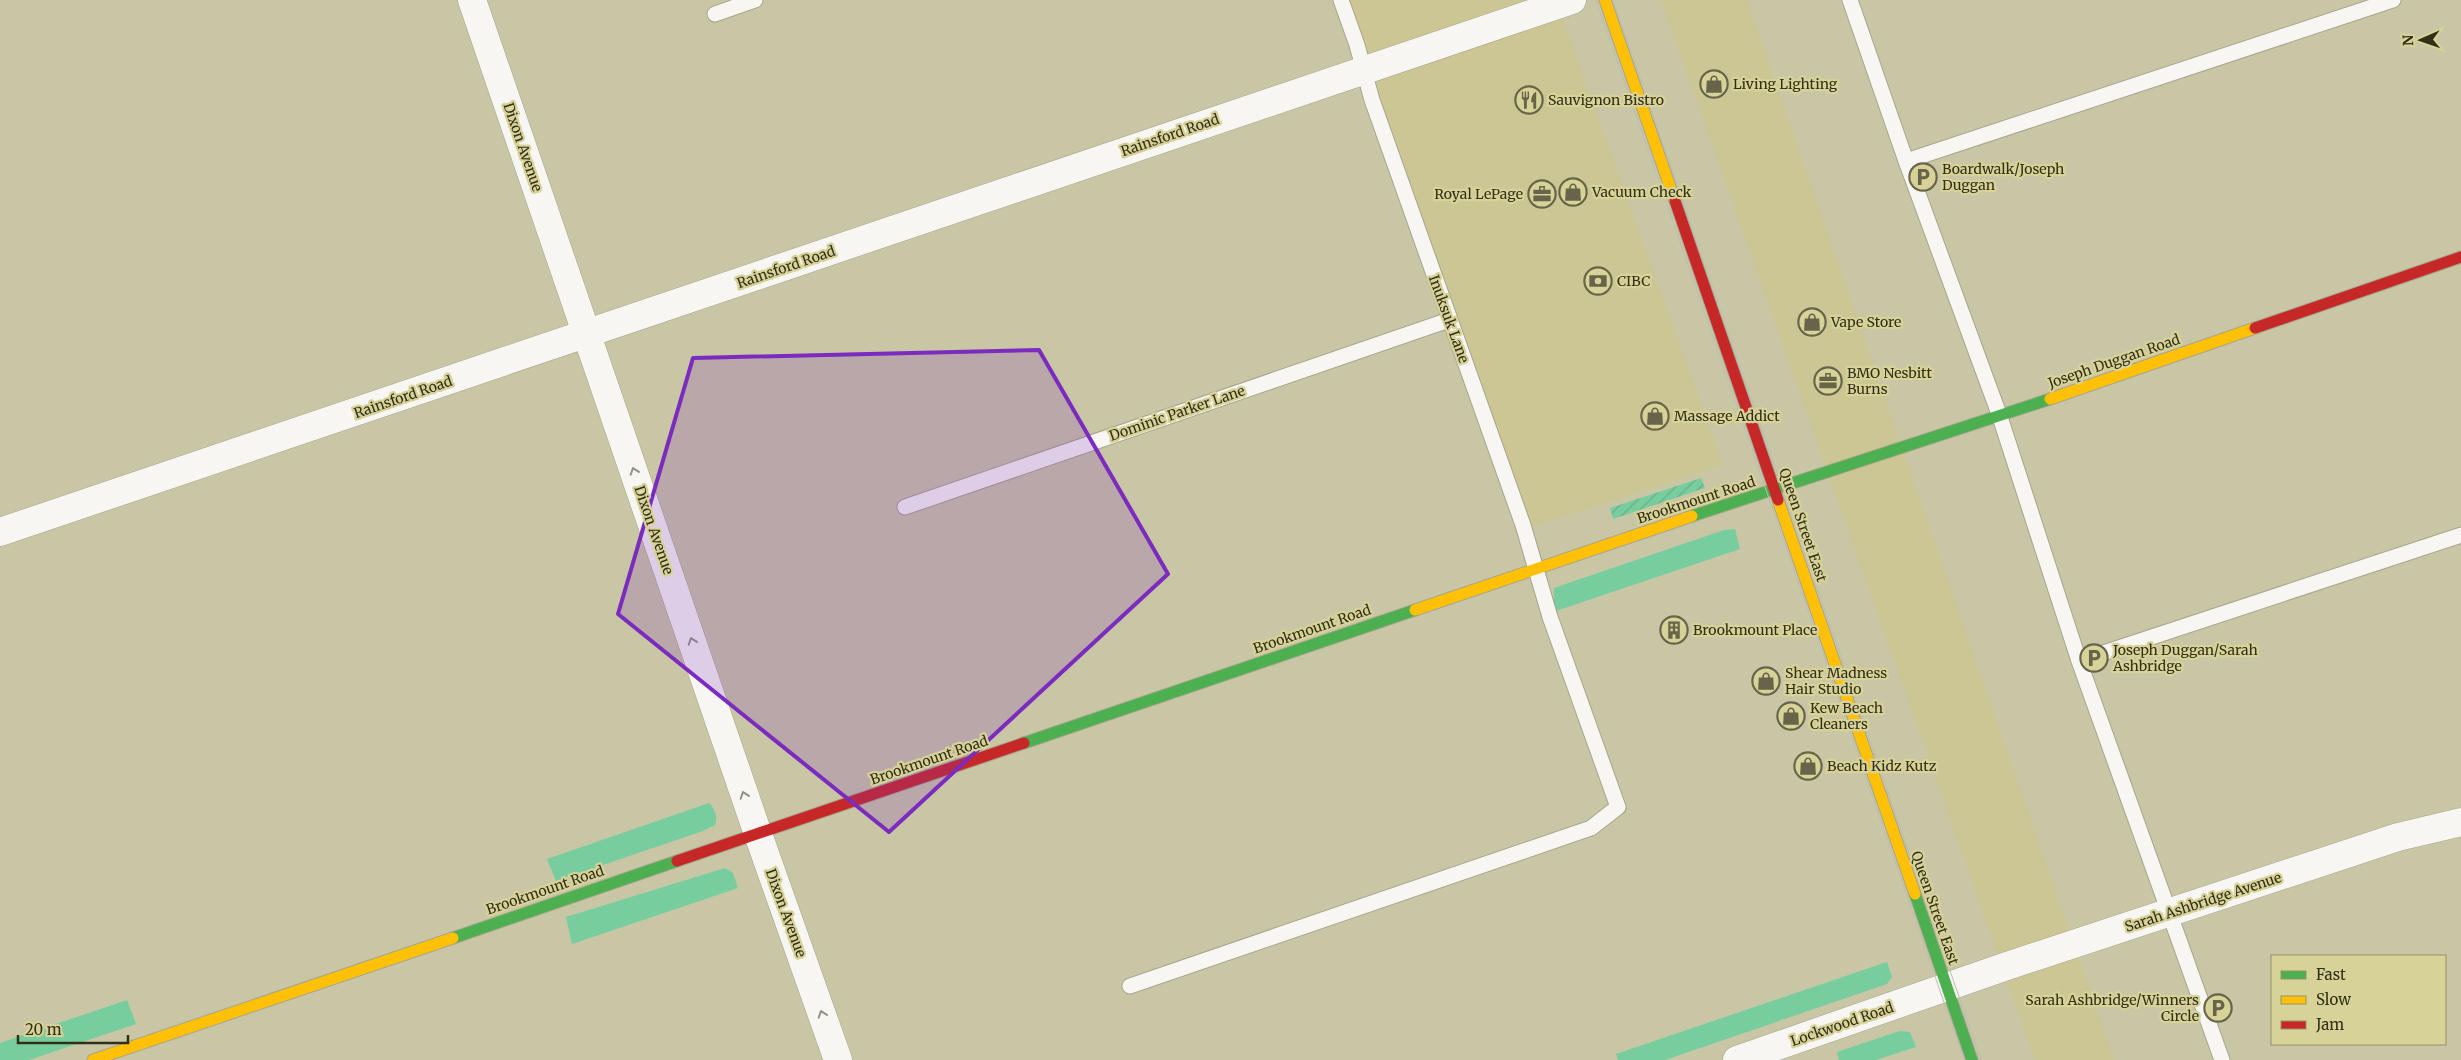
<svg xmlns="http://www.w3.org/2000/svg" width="2461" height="1060" viewBox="0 0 2461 1060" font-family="Merriweather,serif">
<defs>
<pattern id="garden-furrows" width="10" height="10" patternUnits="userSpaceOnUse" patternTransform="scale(1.25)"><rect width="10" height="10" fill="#78cd9f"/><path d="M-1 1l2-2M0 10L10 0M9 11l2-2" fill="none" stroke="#68b088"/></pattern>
</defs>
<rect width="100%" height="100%" fill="#c9c6a6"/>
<g fill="#cbc693">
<path d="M 1347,0 L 1556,0 L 1723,465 L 1528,528 Z"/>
<path d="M 1661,0 L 1747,0 L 2114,1060 L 2035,1060 Z"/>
</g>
<g fill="#78cd9f">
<path d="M 1735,529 L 1740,549 L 1553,612 L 1554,588 L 1724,530 Z"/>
<path d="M 709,803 C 715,809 718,817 715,825 L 703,831 L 556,881 L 547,859 Z"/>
<path d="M 725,868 L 733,873 L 738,888 L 572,944 L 566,917 Z"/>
<path d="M 1887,962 L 1892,977 L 1887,984 L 1665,1060 L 1618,1060 L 1616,1054 Z"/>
<path d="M 127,1000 L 136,1024 L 29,1060 L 0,1060 L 0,1043 Z"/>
<path d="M 1900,1031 L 1910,1032 L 1916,1047 L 1876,1060 L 1839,1060 L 1837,1052 Z"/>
</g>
<path fill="url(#garden-furrows)" d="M 1701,478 L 1705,488 L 1613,519 L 1610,508 Z"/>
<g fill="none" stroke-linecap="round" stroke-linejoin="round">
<g stroke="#a7a58c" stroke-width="17">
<g id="lane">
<path d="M 1850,0 L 1906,161 L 1999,414 L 2079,661 L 2222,1060"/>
<path d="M 715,14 L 755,0"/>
<path d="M 1906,161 L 2393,0"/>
<path d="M 905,507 L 1449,320"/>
<path d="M 2079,661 L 2461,535"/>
<path d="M 1130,986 L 1591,828 L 1618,807 L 1550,617 L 1523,525 L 1372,100 L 1357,45 L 1341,0"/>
</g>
</g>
<g stroke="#a7a58c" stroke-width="29">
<g id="street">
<path d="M 472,0 L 758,834 L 838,1060"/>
<path d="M 0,532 L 1572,0"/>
<path d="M 1737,1060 L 2004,967 L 2398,837 L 2461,822"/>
</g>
</g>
<g stroke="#a7a58c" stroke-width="13">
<g id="fast">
<path d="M 1692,516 L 2050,399"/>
<path d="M 1024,743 L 1415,610"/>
<path d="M 1915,894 L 1972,1060"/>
<path d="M 453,938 L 677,861"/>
</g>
</g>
<g stroke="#a7a58c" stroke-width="13">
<g id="slow">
<path d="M 1605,0 L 1675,201"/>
<path d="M 2050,399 L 2255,328"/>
<path d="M 1778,500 L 1915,894"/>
<path d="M 1415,610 L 1692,516"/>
<path d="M 93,1060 L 453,938"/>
</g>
</g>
<g stroke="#a7a58c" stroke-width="13">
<g id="jam">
<path d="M 1675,201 L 1778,500"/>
<path d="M 2255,328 L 2461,257"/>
<path d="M 677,861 L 1024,743"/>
</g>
</g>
<use href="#lane" stroke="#f7f6f2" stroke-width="15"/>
<use href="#street" stroke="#f7f6f2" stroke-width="28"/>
<use href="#fast" stroke="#4caf50" stroke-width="11"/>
<use href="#slow" stroke="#ffc107" stroke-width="11"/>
<use href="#jam" stroke="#c62828" stroke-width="11"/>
<g stroke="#bdbdb4" stroke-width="1">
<path d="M 1596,0 L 1964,1060"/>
<path d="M 1613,0 L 1981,1060"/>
</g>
</g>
<defs><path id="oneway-chevron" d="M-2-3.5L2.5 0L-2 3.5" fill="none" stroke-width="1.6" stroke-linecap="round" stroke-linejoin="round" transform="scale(1.25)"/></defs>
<g stroke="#949285">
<use href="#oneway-chevron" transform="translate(634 471) rotate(-109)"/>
<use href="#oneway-chevron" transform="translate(692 641) rotate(-109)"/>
<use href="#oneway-chevron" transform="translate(744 795) rotate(-109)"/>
<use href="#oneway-chevron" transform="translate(822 1014) rotate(-109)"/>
</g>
<path fill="#7b2cbf" fill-opacity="0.2" stroke="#7b2cbf" stroke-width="4" stroke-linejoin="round" d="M 1039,350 L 1168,574 L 889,832 L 618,614 L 693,358 Z"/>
<defs>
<g id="shop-ring" transform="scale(1.4375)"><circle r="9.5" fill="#d7d298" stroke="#67644a" stroke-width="1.5"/><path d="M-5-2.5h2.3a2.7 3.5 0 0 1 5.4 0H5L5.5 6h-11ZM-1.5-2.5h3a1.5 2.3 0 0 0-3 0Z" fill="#67644a"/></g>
<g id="restaurant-ring" transform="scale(1.4375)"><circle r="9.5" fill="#d7d298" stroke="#67644a" stroke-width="1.5"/><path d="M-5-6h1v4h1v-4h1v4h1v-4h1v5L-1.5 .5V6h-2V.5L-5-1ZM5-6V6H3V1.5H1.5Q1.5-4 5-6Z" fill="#67644a"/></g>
<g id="parking-ring" transform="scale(1.4375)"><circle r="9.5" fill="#d7d298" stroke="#67644a" stroke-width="1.5"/><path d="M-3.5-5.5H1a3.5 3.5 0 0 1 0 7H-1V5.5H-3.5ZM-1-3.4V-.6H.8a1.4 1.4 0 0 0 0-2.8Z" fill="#67644a"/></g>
<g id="office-ring" transform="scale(1.4375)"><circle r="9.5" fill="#d7d298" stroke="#67644a" stroke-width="1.5"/><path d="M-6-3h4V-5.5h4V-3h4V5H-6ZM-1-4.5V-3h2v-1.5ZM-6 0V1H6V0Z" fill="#67644a"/></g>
<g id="bank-ring" transform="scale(1.4375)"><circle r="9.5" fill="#d7d298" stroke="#67644a" stroke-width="1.5"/><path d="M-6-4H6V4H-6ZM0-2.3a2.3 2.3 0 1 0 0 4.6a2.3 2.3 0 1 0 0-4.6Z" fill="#67644a"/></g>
<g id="building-ring" transform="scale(1.4375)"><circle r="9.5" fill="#d7d298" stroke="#67644a" stroke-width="1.5"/><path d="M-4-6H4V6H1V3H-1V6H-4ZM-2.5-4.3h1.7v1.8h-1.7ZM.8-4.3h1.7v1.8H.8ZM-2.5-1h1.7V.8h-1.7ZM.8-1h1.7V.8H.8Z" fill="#67644a"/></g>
</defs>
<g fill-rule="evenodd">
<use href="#shop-ring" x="1714" y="84"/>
<use href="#restaurant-ring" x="1529" y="100"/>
<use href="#parking-ring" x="1923" y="177"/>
<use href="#shop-ring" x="1573" y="192"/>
<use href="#office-ring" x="1542" y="194"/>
<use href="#bank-ring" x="1598" y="281"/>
<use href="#shop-ring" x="1812" y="322"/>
<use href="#office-ring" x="1828" y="381"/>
<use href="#shop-ring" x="1655" y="416"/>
<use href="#building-ring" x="1674" y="630"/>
<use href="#parking-ring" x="2094" y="658"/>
<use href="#shop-ring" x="1766" y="681"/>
<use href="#shop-ring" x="1791" y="716"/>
<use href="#shop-ring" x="1808" y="766"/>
<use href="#parking-ring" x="2218" y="1008"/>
</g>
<g text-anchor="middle" stroke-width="4.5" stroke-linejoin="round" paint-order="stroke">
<g font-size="14" fill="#322f18" stroke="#d7d298" text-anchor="start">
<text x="1733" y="89">Living Lighting</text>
<text x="1548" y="105">Sauvignon Bistro</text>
<text x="1942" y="174">Boardwalk/Joseph<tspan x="1942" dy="16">Duggan</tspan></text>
<text x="1592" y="197">Vacuum Check</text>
<text x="1523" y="199" text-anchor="end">Royal LePage</text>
<text x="1617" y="286">CIBC</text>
<text x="1831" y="327">Vape Store</text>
<text x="1847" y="378">BMO Nesbitt<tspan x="1847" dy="16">Burns</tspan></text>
<text x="1674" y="421">Massage Addict</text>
<text x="1693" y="635">Brookmount Place</text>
<text x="2113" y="655">Joseph Duggan/Sarah<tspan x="2113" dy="16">Ashbridge</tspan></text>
<text x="1785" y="678">Shear Madness<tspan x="1785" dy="16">Hair Studio</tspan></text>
<text x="1810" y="713">Kew Beach<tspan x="1810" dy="16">Cleaners</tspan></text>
<text x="1827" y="771">Beach Kidz Kutz</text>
<text x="2199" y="1005" text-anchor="end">Sarah Ashbridge/Winners<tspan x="2199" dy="16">Circle</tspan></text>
</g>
<g font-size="14" fill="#322f18" stroke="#d7d298">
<text transform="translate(1170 135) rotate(-19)" y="5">Rainsford Road</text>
<text transform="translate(523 147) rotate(71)" y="5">Dixon Avenue</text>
<text transform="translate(786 267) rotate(-19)" y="5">Rainsford Road</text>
<text transform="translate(1449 319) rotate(70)" y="5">Inuksuk Lane</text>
<text transform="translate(2114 361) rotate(-19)" y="5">Joseph Duggan Road</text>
<text transform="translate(403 397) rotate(-19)" y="5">Rainsford Road</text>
<text transform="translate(1177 413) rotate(-19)" y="5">Dominic Parker Lane</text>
<text transform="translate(1696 500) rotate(-18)" y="5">Brookmount Road</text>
<text transform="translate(1803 525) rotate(71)" y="5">Queen Street East</text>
<text transform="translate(654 530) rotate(71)" y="5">Dixon Avenue</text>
<text transform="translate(1312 629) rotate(-19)" y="5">Brookmount Road</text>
<text transform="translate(929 760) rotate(-19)" y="5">Brookmount Road</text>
<text transform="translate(545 890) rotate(-19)" y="5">Brookmount Road</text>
<text transform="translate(2203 902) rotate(-18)" y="5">Sarah Ashbridge Avenue</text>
<text transform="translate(1935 908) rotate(71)" y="5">Queen Street East</text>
<text transform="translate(786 913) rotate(70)" y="5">Dixon Avenue</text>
<text transform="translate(1842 1024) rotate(-19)" y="5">Lockwood Road</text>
</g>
</g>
<rect x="2271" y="955" width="175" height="90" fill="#d7d298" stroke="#959165"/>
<rect x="2281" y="971" width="25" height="8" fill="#4caf50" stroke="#959165"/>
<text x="2316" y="980" font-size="15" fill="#322f18">Fast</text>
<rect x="2281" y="996" width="25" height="8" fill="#ffc107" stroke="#959165"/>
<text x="2316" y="1005" font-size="15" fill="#322f18">Slow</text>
<rect x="2281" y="1021" width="25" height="8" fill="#c62828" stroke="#959165"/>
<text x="2316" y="1030" font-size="15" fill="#322f18">Jam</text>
<g transform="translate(2421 40) rotate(268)" stroke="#d7d298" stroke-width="4" paint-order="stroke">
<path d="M0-4L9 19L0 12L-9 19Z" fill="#322f18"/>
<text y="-8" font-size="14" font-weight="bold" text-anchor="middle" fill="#322f18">N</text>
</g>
<path d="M18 1035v8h110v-8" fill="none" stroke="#322f18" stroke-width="2.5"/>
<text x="25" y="1035" font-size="15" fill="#322f18" stroke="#d7d298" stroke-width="4" paint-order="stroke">20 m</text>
</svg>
